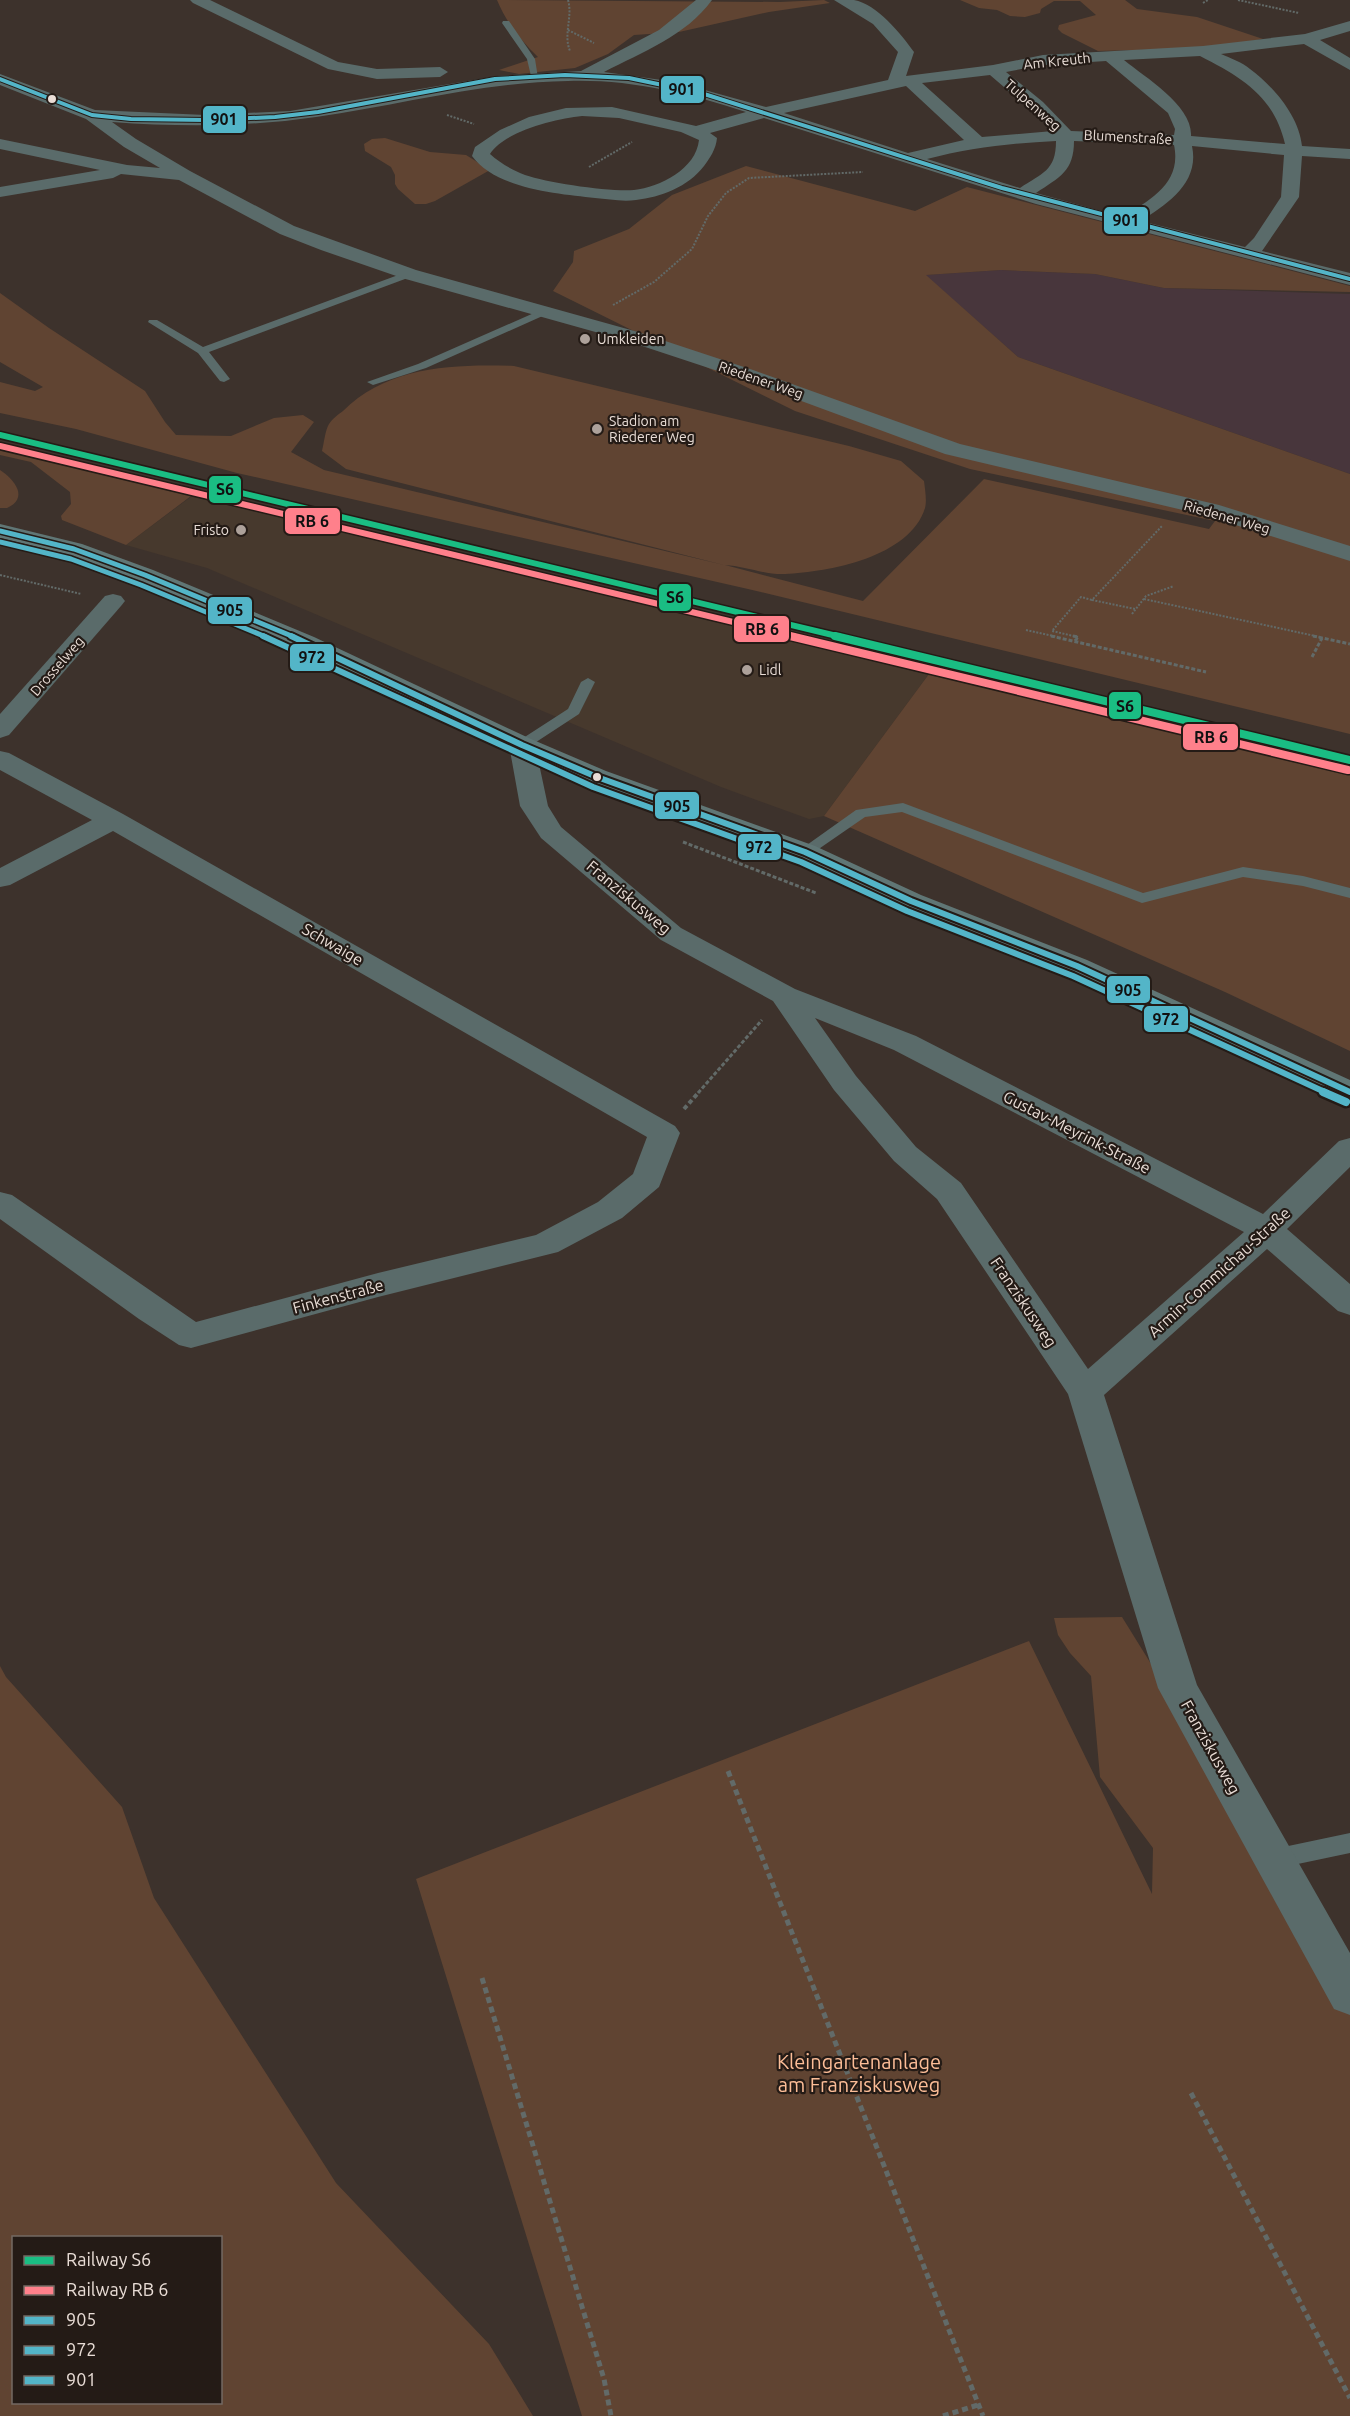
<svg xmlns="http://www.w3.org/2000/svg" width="1350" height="2416" viewBox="0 0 1350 2416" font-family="Ubuntu,sans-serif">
<rect width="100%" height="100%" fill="#3d322c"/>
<path fill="#47392d" d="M 196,493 L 929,674 L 824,816 L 809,819 L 721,787 L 207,568 L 126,545 Z"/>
<path fill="#48363c" d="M 1001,270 L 1095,274 L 1164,288 L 1350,294 L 1350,474 L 1018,357 L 925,275 Z"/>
<g fill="#604432" fill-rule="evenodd">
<path d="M 497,0 L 780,2 L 824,0 L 830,3 L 769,12 L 679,32 L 634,35 L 608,54 L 575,68 L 519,74 L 499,70 L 538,57 C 521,41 506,22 497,0 Z"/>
<path d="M 960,0 L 1125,0 L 1137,9 L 1197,17 L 1263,39 L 1214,48 L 1098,51 L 1062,33 L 1058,29 L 1059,25 L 1096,15 L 1080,1 L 1054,1 L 1041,9 L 1040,13 L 1025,17 L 1010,16 L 997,10 L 979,8 Z"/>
<path d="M 385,138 L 430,152 L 466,155 L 490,170 L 435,201 L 426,204 L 415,204 L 398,189 L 395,184 L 395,175 L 391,167 L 365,151 L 364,144 L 372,139 Z"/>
<path d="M 746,166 L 915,211 L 967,187 L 1350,286 L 1350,292 L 1164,288 L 1095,274 L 1001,270 L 926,275 L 1018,357 L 1350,474 L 1350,734 L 748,589 L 237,473 L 76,429 L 0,413 L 0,382 L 35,391 L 43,387 L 0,362 L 0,293 L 49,328 L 145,391 L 165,422 L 176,435 L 231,436 L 274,418 L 303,415 L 314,422 L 291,452 L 324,470 L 724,565 L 346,469 L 322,451 C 324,443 325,431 329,424 C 332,419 339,414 343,411 C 388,366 454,364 514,366 L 849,446 L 901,461 L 924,481 C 925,489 927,501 925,508 C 910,557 829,572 785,574 C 765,575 745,566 725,565 L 863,601 L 984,479 L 1209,529 L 1215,521 L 970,469 L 795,411 L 553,291 L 573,262 L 574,251 L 629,229 L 672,195 Z"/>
<path d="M 0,443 L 95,471 L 173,489 L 191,496 L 126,545 L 62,520 L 61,516 L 71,504 L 70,492 L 31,462 L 0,455 Z"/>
<path d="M 0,470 C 15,480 29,498 7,508 L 0,508 Z"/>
<path d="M 929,674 L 1350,773 L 1350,1051 L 1225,992 L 824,816 Z"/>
<path d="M 1122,1617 L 1234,1798 L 1350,2003 L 1350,2416 L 582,2416 L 416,1879 L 1029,1641 L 1152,1894 L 1153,1848 L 1100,1777 L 1091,1676 L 1070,1653 L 1058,1635 L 1054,1618 Z"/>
<path d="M 0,1666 L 6,1677 L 122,1807 L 154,1898 L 336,2183 L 489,2344 L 533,2416 L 0,2416 ZM 14,2238 L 220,2238 L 220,2402 L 14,2402 Z"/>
</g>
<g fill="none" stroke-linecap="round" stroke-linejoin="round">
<g stroke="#626a68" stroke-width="2" stroke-dasharray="2 1.5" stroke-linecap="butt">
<path d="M 568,0 C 573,17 563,34 570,51"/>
<path d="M 1238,0 L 1299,13"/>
<path d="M 1203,3 L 1208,0"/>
<path d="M 568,30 L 594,43"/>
<path d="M 447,115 L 474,124"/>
<path d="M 589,167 L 632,142"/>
<path d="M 613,305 L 654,282 L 692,249 L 708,216 L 726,193 L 749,178 L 863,172"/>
<path d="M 0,575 L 81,594"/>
<path d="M 1144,599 L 1320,637"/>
<path d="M 1135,609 L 1092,600 L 1162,526"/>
<path d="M 1132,614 L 1146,596 L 1174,586"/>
<path d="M 1026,630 L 1058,637"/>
<path d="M 1078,637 L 1052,631 L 1081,597 L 1092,600"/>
</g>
<g stroke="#626a68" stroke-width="3" stroke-dasharray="4 2" stroke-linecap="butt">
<path d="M 1051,636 L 1206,672"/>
<path d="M 1073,636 L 1078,637 L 1075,641"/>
<path d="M 1313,636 L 1350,644"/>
<path d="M 1312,657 L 1322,638"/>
<path d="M 683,842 L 816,893"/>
<path d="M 698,1093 L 762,1020"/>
</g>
<path stroke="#626a68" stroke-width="4" stroke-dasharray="4.5 3" stroke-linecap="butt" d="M 684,1109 L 699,1092"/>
<g stroke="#626a68" stroke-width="5" stroke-dasharray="6 4" stroke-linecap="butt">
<path d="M 728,1771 L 983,2416"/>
<path d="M 482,1978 L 604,2379 L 611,2416"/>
<path d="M 1191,2093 L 1350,2398"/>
<path d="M 943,2416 L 978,2405"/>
</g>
<g fill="#5a6b6a" fill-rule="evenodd">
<path d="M 503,21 L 509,21 L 535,59 L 538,78 L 531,76 L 527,59 L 502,23 Z"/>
<path d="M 409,271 L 414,274 L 413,276 L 209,352 L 230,379 L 224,382 L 220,381 L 198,353 L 148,322 L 149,320 L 157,320 L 203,347 Z"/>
<path d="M 543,309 L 547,310 L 547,314 L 426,368 L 373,385 L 367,382 L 418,364 Z"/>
<path d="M 588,678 L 595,682 L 579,714 L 527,748 L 517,748 L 515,745 L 517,742 L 568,709 L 581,682 Z"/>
<path d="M 903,803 L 1143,893 L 1243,867 L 1303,876 L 1350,888 L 1350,898 L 1303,886 L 1243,877 L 1142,903 L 902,812 L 865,817 L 810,855 L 800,855 L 797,852 L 856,810 Z"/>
<path d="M 1350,1833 L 1350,1853 L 1274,1869 L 1266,1866 L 1262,1859 L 1266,1852 L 1274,1849 Z"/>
</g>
<g fill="#5a6b6a" fill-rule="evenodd">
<path d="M 190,0 L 210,0 L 338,62 L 377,69 L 440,67 L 448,72 L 440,77 L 377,79 L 328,69 L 193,3 Z"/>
<path d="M 696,0 L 712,0 C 686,36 642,52 604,72 L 676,82 L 766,107 L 888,80 L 898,52 L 873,24 L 834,0 C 841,0 848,0 854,0 C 877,4 901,34 914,52 L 906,76 L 993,65 L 1043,55 L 1203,46 L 1305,34 L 1350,21 L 1350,31 L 1320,40 L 1350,58 L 1350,70 L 1304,44 L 1221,54 C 1230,58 1242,62 1250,69 C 1273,86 1299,116 1302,146 L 1350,149 L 1350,159 L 1302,156 L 1299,197 L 1262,251 L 1350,273 L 1350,285 L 1036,204 L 764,118 L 710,133 L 717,138 C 716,149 710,158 704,166 C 688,187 661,197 636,200 C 622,202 608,199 595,198 C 558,194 496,189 472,156 L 475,147 L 500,130 L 529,117 L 566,108 L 612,107 L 696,126 L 746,112 C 688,93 629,79 568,81 C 482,82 400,105 316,117 C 248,127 180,127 112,122 L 136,139 L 190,171 L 294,226 L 416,270 L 638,332 L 753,370 L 960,444 L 1219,505 L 1350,546 L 1350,561 L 1204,515 L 945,454 L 739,378 L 624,340 L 402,278 L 321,250 L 280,234 L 179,180 L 121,174 L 113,178 L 0,197 L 0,187 L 100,170 L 0,149 L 0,139 L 127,165 L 160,168 L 124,147 L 86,119 L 0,85 L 0,74 L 95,110 L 205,115 L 290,111 L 497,76 L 581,71 L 659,30 ZM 1200,56 C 1241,77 1274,96 1285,144 L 1191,136 C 1193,106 1146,78 1124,60 ZM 1106,61 L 1168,113 L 1175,129 L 1174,135 L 1071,131 L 1043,102 L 1006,72 L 1043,65 ZM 990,75 L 1031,110 L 1053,131 L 982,137 L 922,83 ZM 906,86 L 964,140 L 908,153 L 784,113 ZM 582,116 L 619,118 L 681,132 L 699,140 C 696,169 660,187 634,190 C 610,192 548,183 525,175 C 512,170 500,163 490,154 C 505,131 555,119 582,116 ZM 1056,141 C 1056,171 1042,173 1020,188 L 927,159 C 970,148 1012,143 1056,141 ZM 1074,141 L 1174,145 C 1182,183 1151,199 1123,217 L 1036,193 C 1060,177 1074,171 1074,141 ZM 1192,146 L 1284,155 L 1281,197 L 1254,238 L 1245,247 L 1141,221 C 1167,204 1200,183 1192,146 Z"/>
<path d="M 113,594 L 121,596 L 125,601 L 121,606 L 9,735 L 0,738 L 0,714 L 105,596 Z"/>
<path d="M 522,737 L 531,739 L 535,745 L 548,806 L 561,827 L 681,928 L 795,989 L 916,1036 L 1263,1214 L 1339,1141 L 1350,1138 L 1350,1167 L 1287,1229 L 1350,1284 L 1350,1315 L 1338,1311 L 1267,1249 L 1104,1395 L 1197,1685 L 1350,1953 L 1350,2015 L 1334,2009 L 1158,1688 L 1068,1394 L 937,1199 L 894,1161 L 834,1090 L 773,1001 L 661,940 L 541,838 L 520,806 L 509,745 L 513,739 ZM 815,1018 L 894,1050 L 1244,1232 L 1088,1369 L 961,1183 L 916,1147 L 856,1076 Z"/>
<path d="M 0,751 L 9,753 L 123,814 L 675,1126 L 680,1133 L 659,1187 L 622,1218 L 558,1252 L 378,1297 L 191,1348 L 179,1345 L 139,1319 L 0,1219 L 0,1192 L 12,1195 L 196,1322 L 378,1273 L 536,1235 L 598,1202 L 633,1174 L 647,1137 L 113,831 L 10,885 L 0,887 L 0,868 L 92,820 L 0,770 Z"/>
</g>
<path fill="#607675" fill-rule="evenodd" d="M 0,524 L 82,544 L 153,570 L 314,637 L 531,739 L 606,771 L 815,846 L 921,895 L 1087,960 L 1350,1080 L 1350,1102 L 1339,1099 L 1067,972 L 901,907 L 795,858 L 588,783 L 513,751 L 296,647 L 137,580 L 66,554 L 0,538 Z"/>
<g stroke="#241b16" stroke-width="8">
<path id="bus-1-far1" d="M 0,531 L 74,549 L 145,575 L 294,637"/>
</g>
<g stroke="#241b16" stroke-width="10">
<path id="bus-1" d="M 291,636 L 522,745 L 597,777 L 805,852 L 911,901 L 1077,966 L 1350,1092"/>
</g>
<g stroke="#241b16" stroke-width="8">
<path id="bus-2-far2" d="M 0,542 L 71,559 L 141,585 L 266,637"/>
</g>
<g stroke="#241b16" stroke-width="10">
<path id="bus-2-far1" d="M 263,636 L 593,787 L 801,862 L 907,911 L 1073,976 L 1327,1093"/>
</g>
<g stroke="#241b16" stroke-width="13">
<path id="bus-2" d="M 1323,1092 L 1346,1102"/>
</g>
<g stroke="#241b16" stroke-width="6">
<path id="bus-3" d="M 0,79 L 92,115 L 131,119 L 206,120 L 275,117 L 318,112 L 495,79 L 565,75 L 629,78 L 701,93 L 1002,188 L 1350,279"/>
</g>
<use href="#bus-1-far1" stroke="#53b5c8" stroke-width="5"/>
<use href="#bus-1" stroke="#53b5c8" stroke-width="6"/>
<use href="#bus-2-far2" stroke="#53b5c8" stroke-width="5"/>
<use href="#bus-2-far1" stroke="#53b5c8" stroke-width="6"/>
<use href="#bus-2" stroke="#53b5c8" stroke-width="8"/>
<use href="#bus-3" stroke="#53b5c8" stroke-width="4"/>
<g stroke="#241b16" stroke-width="9">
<path id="rail-1-far1" d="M 0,435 L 841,637"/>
</g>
<g stroke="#241b16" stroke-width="11">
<path id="rail-1" d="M 835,636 L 1350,760"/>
</g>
<g stroke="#241b16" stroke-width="9">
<path id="rail-2-far1" d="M 0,446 L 796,637"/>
</g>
<g stroke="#241b16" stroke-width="11">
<path id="rail-2" d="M 790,636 L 1348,770"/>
</g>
<use href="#rail-1-far1" stroke="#1abd83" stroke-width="6"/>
<use href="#rail-1" stroke="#1abd83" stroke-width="8"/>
<use href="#rail-2-far1" stroke="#ff808b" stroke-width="6"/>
<use href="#rail-2" stroke="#ff808b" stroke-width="8"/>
</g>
<g fill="#e9ddd6" stroke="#241b16" stroke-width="2">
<circle cx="52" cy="99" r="5"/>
<circle cx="597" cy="777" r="5"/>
</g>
<g fill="#ada19a" stroke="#241b16" stroke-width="2">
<circle cx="585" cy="339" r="6"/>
<circle cx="597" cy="429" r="6"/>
<circle cx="241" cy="530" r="6"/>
<circle cx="747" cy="670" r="6"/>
</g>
<g text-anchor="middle" stroke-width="4.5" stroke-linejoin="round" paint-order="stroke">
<g font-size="14" fill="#e9ddd6" stroke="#241b16">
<text transform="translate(1057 61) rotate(-6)" y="5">Am Kreuth</text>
<text transform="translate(1033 105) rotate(42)" y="5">Tulpenweg</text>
<text transform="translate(1128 137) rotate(3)" y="5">Blumenstraße</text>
<text transform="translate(761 380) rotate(19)" y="5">Riedener Weg</text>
<text transform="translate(1227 517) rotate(16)" y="5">Riedener Weg</text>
<text transform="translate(57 666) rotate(-49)" y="5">Drosselweg</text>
</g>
<g font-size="14" fill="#e9ddd6" stroke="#241b16" text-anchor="start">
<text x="597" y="344">Umkleiden</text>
<text x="609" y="426">Stadion am<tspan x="609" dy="16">Riederer Weg</tspan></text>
<text x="229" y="535" text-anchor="end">Fristo</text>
<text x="759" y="675">Lidl</text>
</g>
<g font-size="16" fill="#e9ddd6" stroke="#241b16">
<text transform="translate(629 897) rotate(40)" y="6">Franziskusweg</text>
<text transform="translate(333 944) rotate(30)" y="6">Schwaige</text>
<text transform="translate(1077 1132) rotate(27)" y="6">Gustav-Meyrink-Straße</text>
<text transform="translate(1219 1272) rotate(-42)" y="6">Armin-Commichau-Straße</text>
<text transform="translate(338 1296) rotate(-15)" y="6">Finkenstraße</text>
<text transform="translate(1024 1302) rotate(56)" y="6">Franziskusweg</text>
<text transform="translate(1211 1747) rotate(61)" y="6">Franziskusweg</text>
</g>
<g font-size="20" fill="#fcbd97" stroke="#241b16">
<text x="859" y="2069">Kleingartenanlage<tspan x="859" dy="23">am Franziskusweg</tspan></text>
</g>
</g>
<g stroke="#241b16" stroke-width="2">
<rect x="660" y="75" width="45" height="29" rx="6" fill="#53b5c8"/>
<rect x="202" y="105" width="45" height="29" rx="6" fill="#53b5c8"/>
<rect x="1103" y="206" width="46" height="29" rx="6" fill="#53b5c8"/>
<rect x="208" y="475" width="34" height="29" rx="6" fill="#1abd83"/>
<rect x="284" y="507" width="57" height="28" rx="6" fill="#ff808b"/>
<rect x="658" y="583" width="34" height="29" rx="6" fill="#1abd83"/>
<rect x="207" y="596" width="46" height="29" rx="6" fill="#53b5c8"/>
<rect x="733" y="615" width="57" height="28" rx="6" fill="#ff808b"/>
<rect x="289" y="643" width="46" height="29" rx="6" fill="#53b5c8"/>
<rect x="1108" y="691" width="34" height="29" rx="6" fill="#1abd83"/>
<rect x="1182" y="723" width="57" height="28" rx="6" fill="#ff808b"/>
<rect x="654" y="791" width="46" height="29" rx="6" fill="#53b5c8"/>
<rect x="737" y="833" width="45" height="28" rx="6" fill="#53b5c8"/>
<rect x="1106" y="975" width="45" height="29" rx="6" fill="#53b5c8"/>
<rect x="1143" y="1005" width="46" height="28" rx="6" fill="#53b5c8"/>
</g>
<g font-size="16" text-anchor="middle" font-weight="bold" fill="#111">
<text x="682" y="95">901</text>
<text x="224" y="125">901</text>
<text x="1126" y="226">901</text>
<text x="225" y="495">S6</text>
<text x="312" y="527">RB 6</text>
<text x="675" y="603">S6</text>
<text x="230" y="616">905</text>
<text x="762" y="635">RB 6</text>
<text x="312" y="663">972</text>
<text x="1125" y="712">S6</text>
<text x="1211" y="743">RB 6</text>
<text x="677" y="812">905</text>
<text x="759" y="853">972</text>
<text x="1128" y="996">905</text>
<text x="1166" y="1025">972</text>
</g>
<rect x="12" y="2236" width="210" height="168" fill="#241b16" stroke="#736963" stroke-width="1.5"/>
<rect x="24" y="2256" width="30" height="9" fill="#1abd83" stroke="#736963" stroke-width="1.5"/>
<text x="66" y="2266" font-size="18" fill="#e9ddd6">Railway S6</text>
<rect x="24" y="2286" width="30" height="9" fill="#ff808b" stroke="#736963" stroke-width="1.5"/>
<text x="66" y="2296" font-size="18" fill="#e9ddd6">Railway RB 6</text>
<rect x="24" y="2316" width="30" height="9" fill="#53b5c8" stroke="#736963" stroke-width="1.5"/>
<text x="66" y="2326" font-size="18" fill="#e9ddd6">905</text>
<rect x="24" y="2346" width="30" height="9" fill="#53b5c8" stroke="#736963" stroke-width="1.5"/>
<text x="66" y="2356" font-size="18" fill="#e9ddd6">972</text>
<rect x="24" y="2376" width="30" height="9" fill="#53b5c8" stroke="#736963" stroke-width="1.5"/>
<text x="66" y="2386" font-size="18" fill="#e9ddd6">901</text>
</svg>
